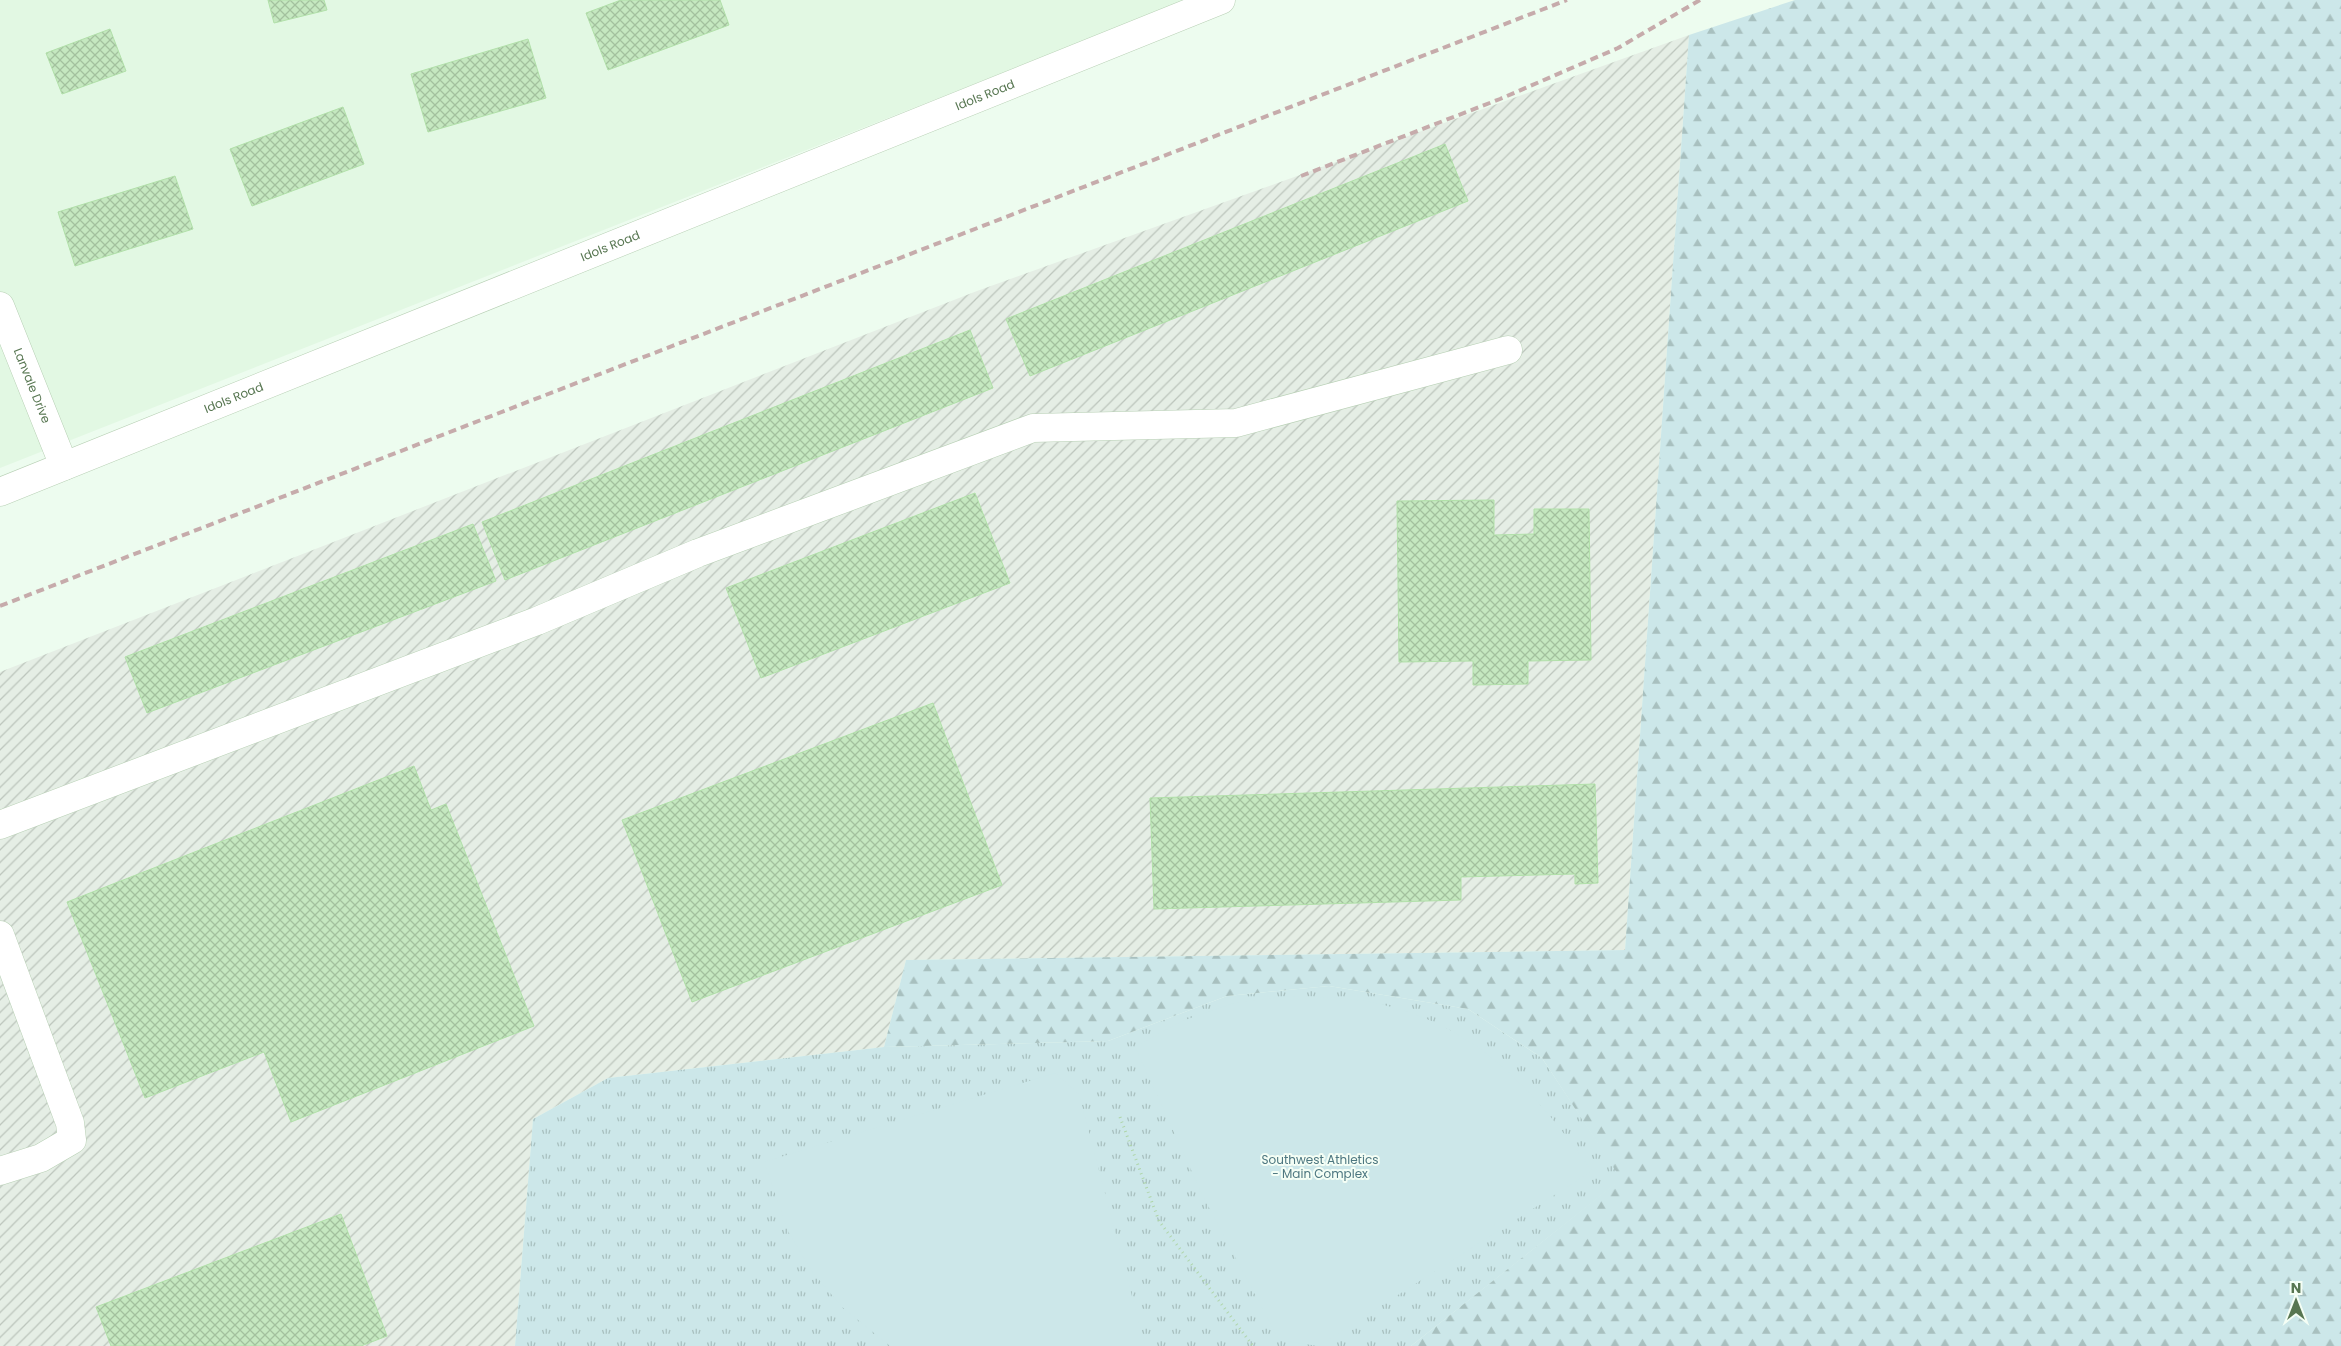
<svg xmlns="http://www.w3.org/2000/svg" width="2341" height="1346" viewBox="0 0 2341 1346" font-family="Poppins,sans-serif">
<defs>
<pattern id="industrial-furrows" width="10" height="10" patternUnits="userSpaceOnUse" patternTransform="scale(1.25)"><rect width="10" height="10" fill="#e5eee5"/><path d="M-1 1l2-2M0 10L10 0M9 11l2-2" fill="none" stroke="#bcc5bc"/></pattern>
<pattern id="grass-tufts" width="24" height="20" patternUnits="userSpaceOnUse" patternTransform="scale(1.25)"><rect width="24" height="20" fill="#cce7e9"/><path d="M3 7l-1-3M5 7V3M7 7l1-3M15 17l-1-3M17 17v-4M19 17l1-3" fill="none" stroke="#a8c0bf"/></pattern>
<pattern id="forest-firs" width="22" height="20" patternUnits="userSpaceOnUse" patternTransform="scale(1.25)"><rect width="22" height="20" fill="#cce7e9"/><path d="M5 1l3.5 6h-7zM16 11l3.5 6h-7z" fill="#a8c0bf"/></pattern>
<pattern id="building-cross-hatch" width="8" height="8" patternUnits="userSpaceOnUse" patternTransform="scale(1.25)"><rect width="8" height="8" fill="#c5e8c0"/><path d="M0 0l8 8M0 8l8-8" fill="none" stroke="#a3c19e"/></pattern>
</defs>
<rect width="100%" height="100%" fill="#edfcef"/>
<path fill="#e2f8e3" d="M 0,0 L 1187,0 L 0,468 Z"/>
<path fill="url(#industrial-furrows)" d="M 1689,35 L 1625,950 L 906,960 L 884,1047 L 608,1078 L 533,1119 L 515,1346 L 0,1346 L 0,672 L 977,291 Z"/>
<path fill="url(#grass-tufts)" d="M 1329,986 L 1468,1009 L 1542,1058 L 1622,1179 L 1411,1346 L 515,1346 L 533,1119 L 608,1078 L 884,1047 L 1108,1041 L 1227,996 Z"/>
<path fill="url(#forest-firs)" d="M 1795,0 L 2341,0 L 2341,1346 L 1411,1346 L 1621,1179 L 1542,1058 L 1468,1009 L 1329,986 L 1227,996 L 1108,1041 L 884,1047 L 906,960 L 1625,950 L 1689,35 Z"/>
<g fill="#cce7e9">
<path d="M 1289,996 C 1319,997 1350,997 1380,1004 C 1480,1027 1535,1092 1592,1171 L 1318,1346 L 1279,1340 L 1203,1196 L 1135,1047 L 1182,1021 L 1234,1003 Z"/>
<path d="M 1055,1073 L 1079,1094 L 1145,1346 L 890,1346 L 842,1307 L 811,1270 L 789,1233 L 764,1162 Z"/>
</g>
<g fill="url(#building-cross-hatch)" stroke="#b1e0a9">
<path d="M 268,0 L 324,0 L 327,10 L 274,23 Z"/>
<path d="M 621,0 L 720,0 L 729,25 L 608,70 L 586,13 Z"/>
<path d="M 110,29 L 126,71 L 62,94 L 46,53 Z"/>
<path d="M 528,39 L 546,98 L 428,132 L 411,74 Z"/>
<path d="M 343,107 L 364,164 L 252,206 L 230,149 Z"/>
<path d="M 1445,144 L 1468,201 L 1030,376 L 1006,319 Z"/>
<path d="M 175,176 L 193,229 L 75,266 L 58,212 Z"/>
<path d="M 970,330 L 993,388 L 505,580 L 482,522 Z"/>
<path d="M 975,493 L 1010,583 L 761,678 L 726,588 Z"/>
<path d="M 1494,500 L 1494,535 L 1534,534 L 1534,509 L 1589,509 L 1591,660 L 1528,661 L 1528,684 L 1473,685 L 1473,661 L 1399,662 L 1397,501 Z"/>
<path d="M 473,524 L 496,581 L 147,713 L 125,657 Z"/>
<path d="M 933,703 L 1002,885 L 692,1002 L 622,820 Z"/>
<path d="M 414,766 L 431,810 L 446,804 L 534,1026 L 291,1122 L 264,1052 L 145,1098 L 67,902 Z"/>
<path d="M 1595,784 L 1598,883 L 1575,884 L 1575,874 L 1461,877 L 1461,900 L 1154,909 L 1150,798 Z"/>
<path d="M 341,1214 L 387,1336 L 361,1346 L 111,1346 L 96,1307 Z"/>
</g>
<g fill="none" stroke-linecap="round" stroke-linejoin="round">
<g stroke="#b8d0b5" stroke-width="29">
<g id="minor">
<path id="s1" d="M 0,306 L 64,466"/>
<path id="s2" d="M 0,492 L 1221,0"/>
<path d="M 0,825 L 537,621 L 698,553 L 1033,428 L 1236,423 L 1508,350"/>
<path d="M 0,935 L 70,1123 L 72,1140 L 41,1158 L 0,1171"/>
</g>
</g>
<path stroke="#afd5a9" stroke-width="3" stroke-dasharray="1 4" stroke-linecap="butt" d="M 1120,1117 L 1159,1221 L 1253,1346"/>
<use href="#minor" stroke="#fff" stroke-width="28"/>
<g stroke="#c6abab" stroke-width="4" stroke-dasharray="8 5" stroke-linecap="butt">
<path d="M 1301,176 L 1500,99 L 1618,48 L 1700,0"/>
<path d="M 0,606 L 1567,0"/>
</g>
</g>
<g text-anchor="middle" stroke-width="4" stroke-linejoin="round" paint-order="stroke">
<g font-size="12" fill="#577651" stroke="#f4fef5">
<text dy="4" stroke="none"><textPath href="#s2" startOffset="1062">Idols Road</textPath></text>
<text dy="4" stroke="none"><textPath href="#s2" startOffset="658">Idols Road</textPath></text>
<text dy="4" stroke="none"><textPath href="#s1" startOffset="86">Lanvale Drive</textPath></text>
<text dy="4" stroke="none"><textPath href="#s2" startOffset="252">Idols Road</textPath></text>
</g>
<g font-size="12" fill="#4d7780" stroke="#f4fef5">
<text x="1320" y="1164">Southwest Athletics<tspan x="1320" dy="14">- Main Complex</tspan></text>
</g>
</g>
<g transform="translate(2296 1301)" stroke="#f4fef5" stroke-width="4" paint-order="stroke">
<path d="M0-4L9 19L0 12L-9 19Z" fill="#577651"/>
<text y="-8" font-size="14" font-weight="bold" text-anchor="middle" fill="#577651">N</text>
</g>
</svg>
